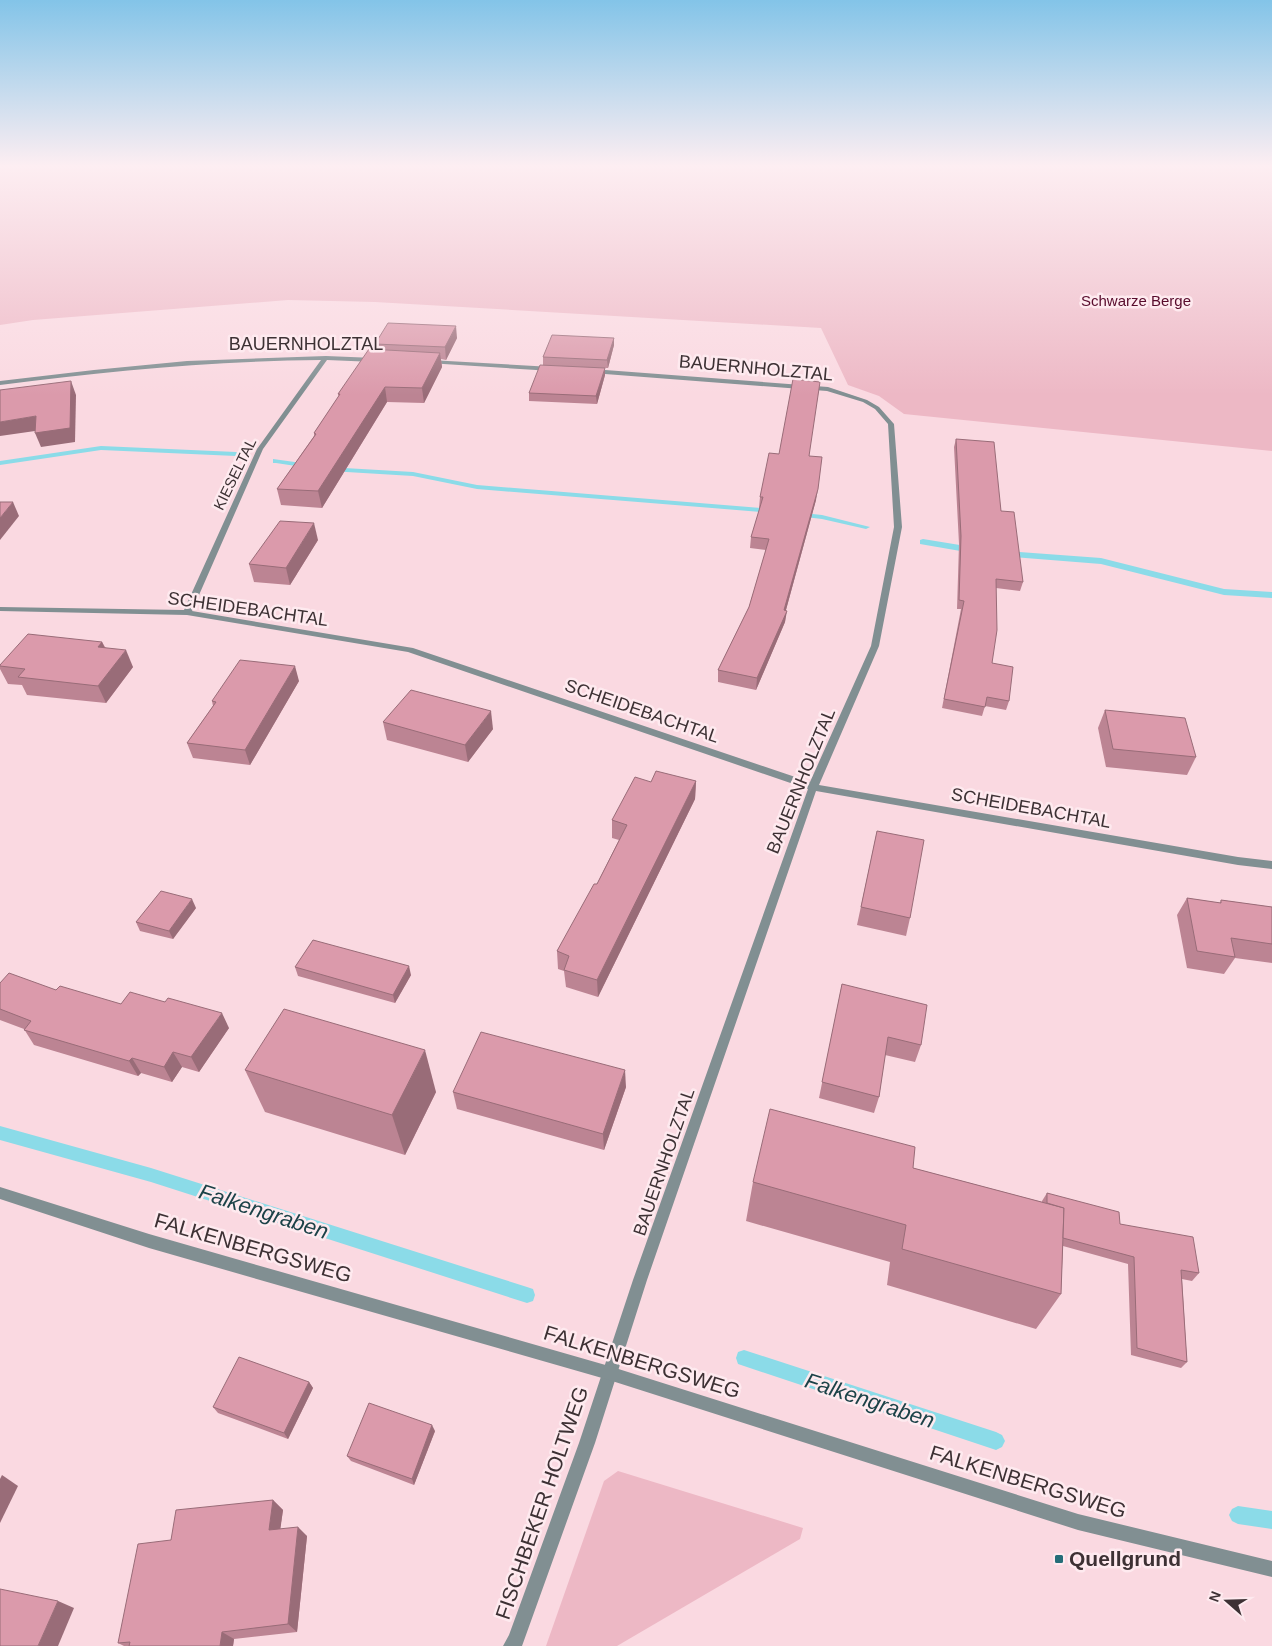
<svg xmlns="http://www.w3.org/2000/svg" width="1272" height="1646" viewBox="0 0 1272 1646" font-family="Helvetica,sans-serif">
<rect width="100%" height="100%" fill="#fad9e1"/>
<g fill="#edb8c5">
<path d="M 0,165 L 1272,165 L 1272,451 L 904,414 L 879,396 L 848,385 L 821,328 L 375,302 L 288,300 L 33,320 L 0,325 Z"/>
<path d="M 618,1471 L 803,1528 L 800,1539 L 617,1646 L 546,1646 L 604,1481 Z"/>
</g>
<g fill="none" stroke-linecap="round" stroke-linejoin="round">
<g fill="#8bdbe8" fill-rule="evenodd">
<path d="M 101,446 L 236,452 L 240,454 L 236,456 L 101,450 L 0,465 L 0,461 Z"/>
<path d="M 273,459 L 309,464 L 313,466 L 309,468 L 276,463 L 273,463 Z"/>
<path d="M 327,467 L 413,472 L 477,485 L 774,509 L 778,511 L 774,513 L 477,489 L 413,476 L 330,471 L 327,471 Z"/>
<path d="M 794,512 L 822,515 L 870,527 L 866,529 L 822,519 L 797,516 L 794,516 Z"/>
<path d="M 923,539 L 972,547 L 976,550 L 972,553 L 920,544 L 920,540 Z"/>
<path d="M 1005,551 L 1101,558 L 1224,589 L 1272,592 L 1272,598 L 1224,595 L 1101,564 L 1002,556 L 1001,554 Z"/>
<path d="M 0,1126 L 151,1168 L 527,1287 L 533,1289 L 535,1295 L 533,1301 L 527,1303 L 151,1182 L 0,1140 Z"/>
<path d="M 744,1350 L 996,1432 L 1002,1435 L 1005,1441 L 1002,1447 L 996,1450 L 738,1364 L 736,1358 L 738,1352 Z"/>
<path d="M 1238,1506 L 1272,1511 L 1272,1529 L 1238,1524 L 1232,1521 L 1229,1515 L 1232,1509 Z"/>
</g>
<g fill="#818f92" fill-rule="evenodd">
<path d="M 326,356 L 375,358 L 378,360 L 375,362 L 327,360 L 263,449 L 192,611 L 413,648 L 810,782 L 871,646 L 894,527 L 888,424 L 875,409 L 863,402 L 827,391 L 592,373 L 589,371 L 592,369 L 828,387 L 867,400 L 879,407 L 894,424 L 902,527 L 879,646 L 819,785 L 1238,857 L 1272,861 L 1272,869 L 1238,865 L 816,791 L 647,1280 L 595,1443 L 522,1646 L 503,1646 L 509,1635 L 579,1443 L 633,1280 L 808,789 L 408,652 L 187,615 L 0,611 L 0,607 L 184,610 L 257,449 L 321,360 C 213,361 107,371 0,385 L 0,381 L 94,370 L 187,361 Z"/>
<path d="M 430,360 L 552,367 L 555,369 L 552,371 L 428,363 L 428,361 Z"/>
</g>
<path fill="#818f92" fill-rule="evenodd" d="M 0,1187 L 149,1234 L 609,1366 L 1078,1514 L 1272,1561 L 1272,1577 L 1078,1530 L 609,1380 L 149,1248 L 0,1199 Z"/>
</g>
<g fill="#bc8493">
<path d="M 457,338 L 446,360 L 441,359 L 442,367 L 424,403 L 387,402 L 322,508 L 281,505 L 277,489 L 314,436 L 314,433 L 339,397 L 338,394 L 376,350 L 375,344 Z"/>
<path d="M 614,338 L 614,345 L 608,368 L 605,368 L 605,375 L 597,404 L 529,401 L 529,393 L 543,365 L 543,357 Z"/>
<path d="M 956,439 L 1001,511 L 1023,582 L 1020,591 L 996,588 L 992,663 L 1009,701 L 1006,710 L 985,706 L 982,716 L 942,708 L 961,609 L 957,609 L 959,544 L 954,447 Z"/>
<path d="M 809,456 L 816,500 L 786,610 L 785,622 L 756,690 L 718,682 L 718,670 L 749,607 L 766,550 L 750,548 L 751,537 L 760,508 L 759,508 L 760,497 Z"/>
<path d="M 318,540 L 290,585 L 254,582 L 249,564 Z"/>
<path d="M 102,642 L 105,647 L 133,667 L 106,703 L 27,695 L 22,685 L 8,684 L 0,669 L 0,665 Z"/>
<path d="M 299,681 L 250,765 L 193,758 L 187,743 L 213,706 L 212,701 Z"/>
<path d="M 1105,710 L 1196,757 L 1187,775 L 1106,767 L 1098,728 Z"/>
<path d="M 383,722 L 493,729 L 468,762 L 387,740 Z"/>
<path d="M 696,781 L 695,799 L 598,997 L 566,987 L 564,971 L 558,969 L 557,951 L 597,884 L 619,840 L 612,838 L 612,820 L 651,782 Z"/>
<path d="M 877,831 L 910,918 L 906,936 L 857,925 Z"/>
<path d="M 1187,898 L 1220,903 L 1221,900 L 1272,907 L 1272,963 L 1235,958 L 1224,974 L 1187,968 L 1177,915 Z"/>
<path d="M 196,908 L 173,939 L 140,931 L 136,922 Z"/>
<path d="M 295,967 L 411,975 L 395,1003 L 298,976 Z"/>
<path d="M 0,983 L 56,990 L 229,1028 L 199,1072 L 182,1067 L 172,1082 L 141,1073 L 138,1076 L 34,1045 L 24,1029 L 0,1020 Z"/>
<path d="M 842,984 L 921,1045 L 915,1062 L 885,1055 L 879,1097 L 874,1113 L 819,1098 Z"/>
<path d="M 245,1070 L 436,1092 L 405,1155 L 265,1112 Z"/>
<path d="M 626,1087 L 604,1150 L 457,1109 L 453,1092 Z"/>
<path d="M 913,1168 L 1042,1202 L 1042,1201 L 1047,1193 L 1120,1224 L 1199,1273 L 1192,1281 L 1182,1279 L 1187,1362 L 1181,1368 L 1131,1355 L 1128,1264 L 1063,1246 L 1061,1294 L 1036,1329 L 887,1285 L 890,1262 L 746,1221 L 753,1182 Z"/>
<path d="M 309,1382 L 313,1388 L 288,1439 L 218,1413 L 213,1407 Z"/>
<path d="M 435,1431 L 414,1485 L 351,1461 L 347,1456 Z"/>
<path d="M 273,1500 L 283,1510 L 280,1529 L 307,1536 L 297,1632 L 234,1639 L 233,1646 L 124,1646 L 118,1643 L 171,1540 Z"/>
</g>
<g fill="#996c78">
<path d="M 456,326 L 457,338 L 446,360 L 445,347 Z"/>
<path d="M 614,338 L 614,345 L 608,368 L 607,360 Z"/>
<path d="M 440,353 L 442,367 L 424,403 L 422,388 Z"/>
<path d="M 605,368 L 605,375 L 597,404 L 596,396 Z"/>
<path d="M 71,381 L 76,395 L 75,442 L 41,447 L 35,433 Z"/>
<path d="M 385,387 L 387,402 L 322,508 L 318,491 Z"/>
<path d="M 36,416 L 42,430 L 0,436 L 0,422 Z"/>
<path d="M 818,489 L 816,500 L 784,617 L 787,611 L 785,622 L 756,690 L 757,678 L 784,610 Z"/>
<path d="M 13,502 L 19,516 L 0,540 L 0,518 Z"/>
<path d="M 314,523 L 318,540 L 290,585 L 286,568 Z"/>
<path d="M 102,642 L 110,659 L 98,647 Z"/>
<path d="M 126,650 L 133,667 L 106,703 L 98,686 Z"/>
<path d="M 295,666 L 299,681 L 250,765 L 245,750 Z"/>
<path d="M 491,711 L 493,729 L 468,762 L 465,745 Z"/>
<path d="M 696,781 L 695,799 L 598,997 L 597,980 Z"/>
<path d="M 192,899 L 196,908 L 173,939 L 169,931 Z"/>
<path d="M 409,966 L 411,975 L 395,1003 L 393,995 Z"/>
<path d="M 222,1013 L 229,1028 L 199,1072 L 191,1057 Z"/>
<path d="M 425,1050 L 436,1092 L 405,1155 L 392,1115 Z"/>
<path d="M 173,1052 L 182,1067 L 172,1082 L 164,1067 Z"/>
<path d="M 132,1058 L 141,1073 L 138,1076 L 129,1061 Z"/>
<path d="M 625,1070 L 626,1087 L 604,1150 L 603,1134 Z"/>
<path d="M 309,1382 L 313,1388 L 288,1439 L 284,1433 Z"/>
<path d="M 432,1425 L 435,1431 L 414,1485 L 412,1479 Z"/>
<path d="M 2,1475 L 18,1486 L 0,1523 L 0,1479 Z"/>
<path d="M 273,1500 L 283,1510 L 279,1539 L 269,1530 Z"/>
<path d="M 298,1527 L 307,1536 L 297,1632 L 288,1624 Z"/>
<path d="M 58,1601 L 74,1608 L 58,1646 L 38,1646 Z"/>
<path d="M 222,1632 L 234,1639 L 233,1646 L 220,1646 Z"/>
</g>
<g fill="#db9aab" stroke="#996c78">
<path d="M 388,323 L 456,326 L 445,347 L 375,344 Z"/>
<path d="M 552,335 L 614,338 L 607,360 L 543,357 Z"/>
<path d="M 369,349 L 440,353 L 422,388 L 385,387 L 318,491 L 277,489 L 316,434 L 314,433 L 340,394 L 338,394 Z"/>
<path d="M 540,365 L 605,368 L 596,396 L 529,393 Z"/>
<path d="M 793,379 L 820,382 L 809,456 L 822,457 L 818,489 L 784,610 L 787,611 L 757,678 L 718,670 L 749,607 L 769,539 L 751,537 L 763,497 L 760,497 L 769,453 L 779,454 Z"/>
<path d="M 71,381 L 70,428 L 35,433 L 36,416 L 0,422 L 0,390 Z"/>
<path d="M 956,439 L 994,442 L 1001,511 L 1014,512 L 1023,582 L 996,579 L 997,630 L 992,663 L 1013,667 L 1009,701 L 987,697 L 985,707 L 944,699 L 964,601 L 959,600 L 961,536 Z"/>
<path d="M 0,502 L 13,502 L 0,518 Z"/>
<path d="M 280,521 L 314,523 L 286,568 L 249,564 Z"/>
<path d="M 28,634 L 102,642 L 98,647 L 126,650 L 98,686 L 18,677 L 25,669 L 0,666 L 0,665 Z"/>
<path d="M 240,660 L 295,666 L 245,750 L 187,743 L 216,702 L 212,701 Z"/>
<path d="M 411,690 L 491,711 L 465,745 L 383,722 Z"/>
<path d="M 1105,710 L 1185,718 L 1196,757 L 1113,749 Z"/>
<path d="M 656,771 L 696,781 L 597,980 L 564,970 L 569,956 L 557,951 L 594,884 L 597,884 L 627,825 L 612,820 L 635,777 L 651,782 Z"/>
<path d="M 877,831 L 924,840 L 910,918 L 861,907 Z"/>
<path d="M 161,891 L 192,899 L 169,931 L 136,922 Z"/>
<path d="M 1187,898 L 1221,903 L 1221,900 L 1272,907 L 1272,944 L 1231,938 L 1235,957 L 1197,951 Z"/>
<path d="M 313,940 L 409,966 L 393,995 L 295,967 Z"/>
<path d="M 9,973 L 56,990 L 60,986 L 121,1004 L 130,992 L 165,1002 L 168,998 L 222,1013 L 191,1057 L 173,1052 L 164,1067 L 132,1058 L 129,1061 L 24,1030 L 31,1021 L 0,1009 L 0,983 Z"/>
<path d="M 842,984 L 927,1005 L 921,1045 L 888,1037 L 879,1097 L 822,1082 Z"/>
<path d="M 284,1009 L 425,1050 L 392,1115 L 245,1070 Z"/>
<path d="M 481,1032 L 625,1070 L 603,1134 L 453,1092 Z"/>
<path d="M 770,1109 L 915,1147 L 913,1168 L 1064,1208 L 1061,1294 L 902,1249 L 906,1225 L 753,1182 Z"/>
<path d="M 1047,1193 L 1119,1212 L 1120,1224 L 1193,1237 L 1199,1273 L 1181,1270 L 1187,1362 L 1137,1348 L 1134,1257 L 1063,1238 L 1064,1208 L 1047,1203 Z"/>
<path d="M 239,1357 L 309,1382 L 284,1433 L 213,1407 Z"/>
<path d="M 369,1403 L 432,1425 L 412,1479 L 347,1456 Z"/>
<path d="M 273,1500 L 269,1530 L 298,1527 L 288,1624 L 222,1632 L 220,1646 L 129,1646 L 130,1642 L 118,1643 L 138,1544 L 171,1540 L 176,1510 Z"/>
<path d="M 0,1589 L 58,1601 L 38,1646 L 0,1646 Z"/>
</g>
<linearGradient id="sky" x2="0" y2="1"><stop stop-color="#83c4e8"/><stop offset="0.42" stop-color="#fdeef2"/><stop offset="1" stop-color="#fdeef2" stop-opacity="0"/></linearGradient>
<rect width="1272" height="395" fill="url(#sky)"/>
<rect fill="#256d78" stroke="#feeaef" stroke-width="2" x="1054" y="1554" width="10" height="10" rx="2.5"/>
<g text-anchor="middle" stroke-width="5" stroke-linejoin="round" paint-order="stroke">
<g font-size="15" fill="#580b2c" stroke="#feeaef">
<text x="1136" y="306">Schwarze Berge</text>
</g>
<g font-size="15" fill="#3d3134" stroke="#feeaef">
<text transform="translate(235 474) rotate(-64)" y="5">KIESELTAL</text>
</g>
<g font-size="18" fill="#3d3134" stroke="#feeaef">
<text x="306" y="350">BAUERNHOLZTAL</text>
<text transform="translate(756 368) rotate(5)" y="6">BAUERNHOLZTAL</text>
<text transform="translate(248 609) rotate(8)" y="6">SCHEIDEBACHTAL</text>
<text transform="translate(642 711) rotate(19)" y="6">SCHEIDEBACHTAL</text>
<text transform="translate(801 781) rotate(-68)" y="6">BAUERNHOLZTAL</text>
<text transform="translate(1031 808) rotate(10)" y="6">SCHEIDEBACHTAL</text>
<text transform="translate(664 1162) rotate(-71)" y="6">BAUERNHOLZTAL</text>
</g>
<g font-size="21" fill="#3d3134" stroke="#feeaef">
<text transform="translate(253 1248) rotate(16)" y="7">FALKENBERGSWEG</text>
<text transform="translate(642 1362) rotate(17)" y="7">FALKENBERGSWEG</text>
<text transform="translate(1028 1482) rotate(17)" y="7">FALKENBERGSWEG</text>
<text transform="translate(542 1503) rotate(-71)" y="7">FISCHBEKER HOLTWEG</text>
</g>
<g font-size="21" font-weight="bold" fill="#3d3134" stroke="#feeaef" text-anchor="start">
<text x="1069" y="1566">Quellgrund</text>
</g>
<g font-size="22" font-style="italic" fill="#1c4248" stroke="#feeaef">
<text transform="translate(264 1211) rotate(18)" y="8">Falkengraben</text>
<text transform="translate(870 1400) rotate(18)" y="8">Falkengraben</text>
</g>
</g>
<g transform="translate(1227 1601) rotate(290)" stroke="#feeaef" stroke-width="4" paint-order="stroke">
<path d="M0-4L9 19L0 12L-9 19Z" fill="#3d3134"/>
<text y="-8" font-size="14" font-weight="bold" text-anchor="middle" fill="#3d3134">N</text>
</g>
</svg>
